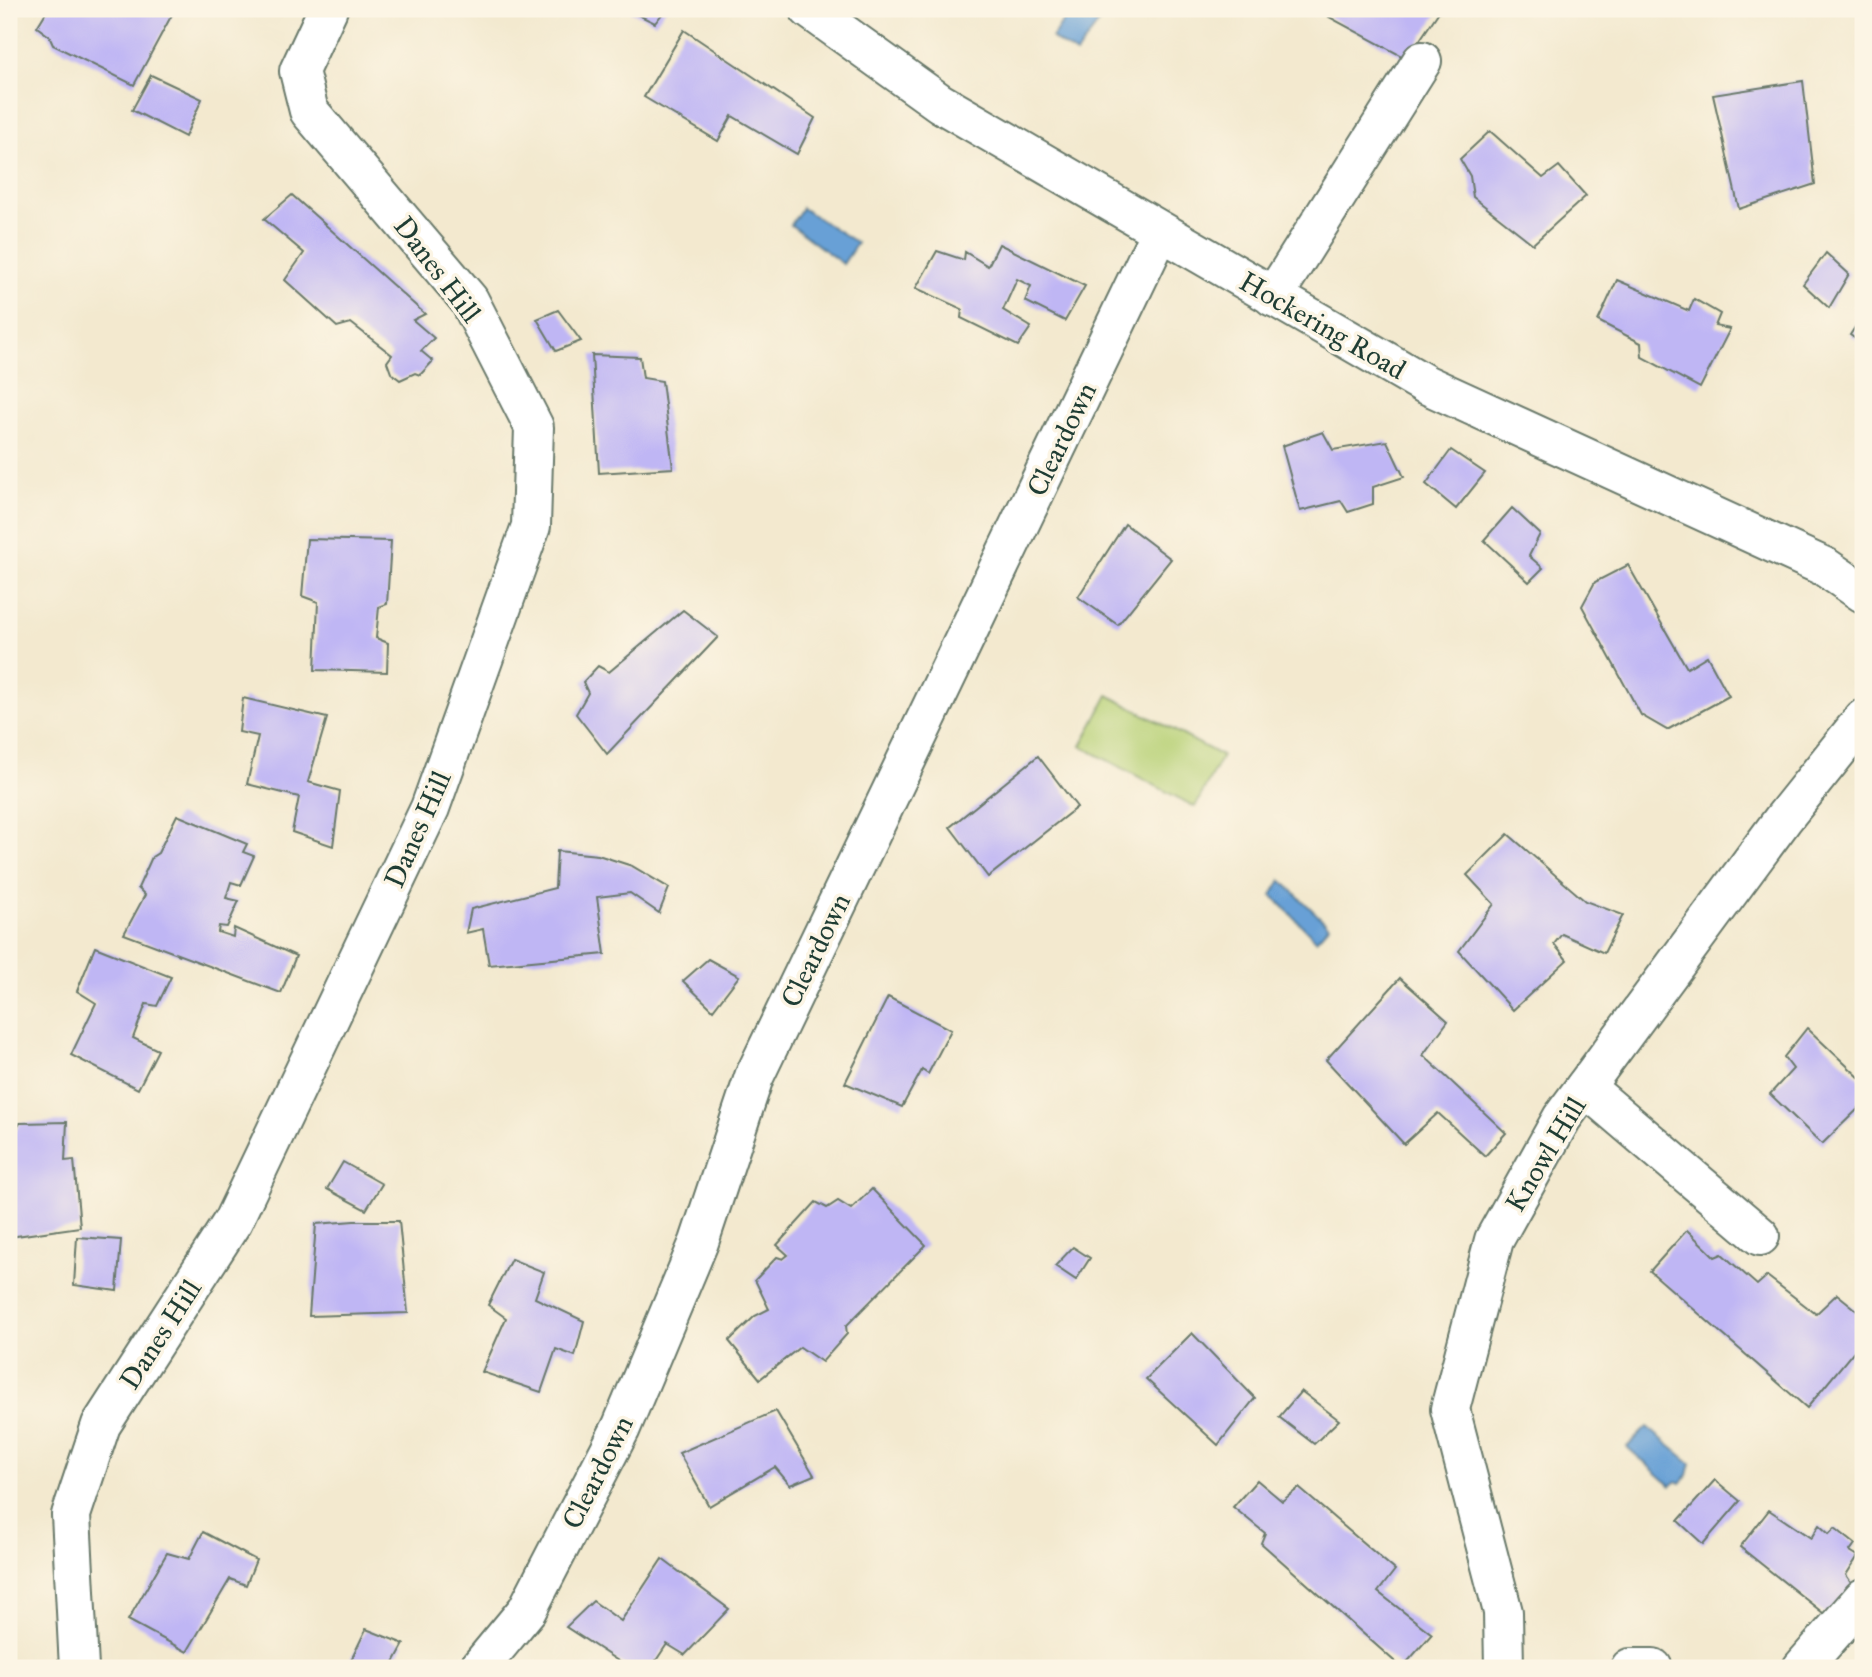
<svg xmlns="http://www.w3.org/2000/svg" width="1872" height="1677" viewBox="0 0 1872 1677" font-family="'IM FELL Great Primer',serif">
<rect width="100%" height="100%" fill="#fcf5e5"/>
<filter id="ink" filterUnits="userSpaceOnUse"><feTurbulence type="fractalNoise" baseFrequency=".0143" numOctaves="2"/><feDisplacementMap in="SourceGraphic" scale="14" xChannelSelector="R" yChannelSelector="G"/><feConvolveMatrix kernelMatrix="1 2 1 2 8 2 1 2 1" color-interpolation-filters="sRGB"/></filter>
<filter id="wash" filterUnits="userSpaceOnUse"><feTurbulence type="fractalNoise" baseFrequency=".00686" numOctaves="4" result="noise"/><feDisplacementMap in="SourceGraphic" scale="28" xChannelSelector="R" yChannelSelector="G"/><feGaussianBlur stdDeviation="1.57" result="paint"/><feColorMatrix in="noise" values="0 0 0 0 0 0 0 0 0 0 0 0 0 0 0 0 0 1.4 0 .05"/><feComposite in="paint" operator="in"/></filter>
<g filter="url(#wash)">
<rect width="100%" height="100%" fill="#f3e9cf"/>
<path fill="#b8d177" stroke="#6c8756" stroke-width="2" d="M 1108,695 L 1222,756 L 1195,807 L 1081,746 Z"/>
<g fill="#67a0d6" stroke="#436e85" stroke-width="2">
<path d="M 1071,9 L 1109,9 L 1076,54 L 1052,38 Z"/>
<path d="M 802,208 L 857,243 L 843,264 L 791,225 Z"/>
<path d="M 1281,880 L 1329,926 L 1316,940 L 1272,895 Z"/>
<path d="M 1647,1427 L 1691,1463 L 1688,1475 L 1681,1483 L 1677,1481 L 1671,1486 L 1627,1447 Z"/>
</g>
<g id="blocks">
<g fill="#bfb6f4">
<path d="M 48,9 L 109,9 L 115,12 L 117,9 L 175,9 L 134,85 L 53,45 L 49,36 L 37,27 Z"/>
<path d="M 611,9 L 666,9 L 655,23 L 626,9 L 617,13 Z"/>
<path d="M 1334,9 L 1438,9 L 1440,10 L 1407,59 L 1329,17 Z"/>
<path d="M 684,30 L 815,118 L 797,154 L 732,116 L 718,141 L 644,97 Z"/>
<path d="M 151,75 L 202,99 L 185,137 L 132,110 Z"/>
<path d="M 1803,81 L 1815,184 L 1739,209 L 1713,95 Z"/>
<path d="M 1490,131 L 1543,178 L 1559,166 L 1586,196 L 1533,244 L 1473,197 L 1470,176 L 1460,159 Z"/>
<path d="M 292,195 L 425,314 L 413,320 L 434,338 L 421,351 L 433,361 L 420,375 L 415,373 L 400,380 L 391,373 L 387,362 L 392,355 L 351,323 L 337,327 L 285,280 L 304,253 L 264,219 Z"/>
<path d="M 999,244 L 1085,286 L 1065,321 L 1025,301 L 1031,286 L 1017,279 L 1003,310 L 1031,327 L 1018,346 L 961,318 L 962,309 L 916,288 L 937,251 L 964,260 L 965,252 L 988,266 Z"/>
<path d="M 1826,253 L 1849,274 L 1829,308 L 1803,284 Z"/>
<path d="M 1617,280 L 1689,311 L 1694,299 L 1720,314 L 1715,326 L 1730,329 L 1700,388 L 1642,357 L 1641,343 L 1598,321 Z"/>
<path d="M 558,310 L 581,341 L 556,351 L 537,319 Z"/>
<path d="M 1863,315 L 1863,344 L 1850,335 Z"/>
<path d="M 592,355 L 640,357 L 643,378 L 662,381 L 673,468 L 599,473 Z"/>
<path d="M 1323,432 L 1333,450 L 1387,441 L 1404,477 L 1373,487 L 1373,504 L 1348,512 L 1341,501 L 1300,511 L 1282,446 Z"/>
<path d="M 1451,450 L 1485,473 L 1456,509 L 1426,484 Z"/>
<path d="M 1512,508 L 1540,534 L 1529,556 L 1543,568 L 1529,582 L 1484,540 Z"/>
<path d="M 1125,524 L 1171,559 L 1118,625 L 1078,597 Z"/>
<path d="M 307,539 L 391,541 L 387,604 L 379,607 L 376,638 L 388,643 L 387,672 L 315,670 L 318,602 L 302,596 Z"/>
<path d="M 1628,565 L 1687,668 L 1707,656 L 1729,696 L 1667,730 L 1641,715 L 1582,606 L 1595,582 Z"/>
<path d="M 683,610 L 718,637 L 607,754 L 576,714 L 588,693 L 583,682 L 598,666 L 609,672 Z"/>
<path d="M 243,698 L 327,718 L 308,782 L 340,791 L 333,846 L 292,832 L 299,797 L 247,784 L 258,736 L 239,732 Z"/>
<path d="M 1038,756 L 1077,807 L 988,877 L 950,827 Z"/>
<path d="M 177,815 L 247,844 L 243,852 L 254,856 L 241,885 L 231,882 L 226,898 L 239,901 L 227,927 L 219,926 L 218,932 L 233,937 L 234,928 L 296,956 L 281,993 L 124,934 L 145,895 L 138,888 L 152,857 L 158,853 Z"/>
<path d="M 1508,834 L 1585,901 L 1623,915 L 1604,953 L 1562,934 L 1554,944 L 1567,960 L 1513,1010 L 1459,951 L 1494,904 L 1467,875 Z"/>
<path d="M 557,851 L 598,855 L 632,866 L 669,888 L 659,913 L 630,893 L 597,897 L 605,954 L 489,965 L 483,929 L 466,933 L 471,909 L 555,888 Z"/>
<path d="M 95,947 L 171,977 L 157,1006 L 146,1004 L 133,1038 L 158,1050 L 138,1089 L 71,1055 L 96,1003 L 77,991 Z"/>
<path d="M 708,959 L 739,976 L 713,1010 L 683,981 Z"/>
<path d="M 1400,978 L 1448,1021 L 1423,1055 L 1506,1133 L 1485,1156 L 1438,1113 L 1404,1144 L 1326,1060 Z"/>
<path d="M 888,997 L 951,1030 L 928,1074 L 922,1070 L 902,1107 L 845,1083 Z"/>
<path d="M 1807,1028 L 1863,1081 L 1863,1104 L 1822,1144 L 1770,1094 L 1793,1069 L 1784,1057 Z"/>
<path d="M 67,1122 L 65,1161 L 74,1160 L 80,1227 L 9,1237 L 9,1135 L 14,1133 L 20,1123 Z"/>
<path d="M 343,1162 L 382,1184 L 366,1210 L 327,1189 Z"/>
<path d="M 872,1189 L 926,1245 L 846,1326 L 847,1334 L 822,1362 L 800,1347 L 760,1379 L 729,1341 L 755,1316 L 769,1309 L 755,1280 L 777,1257 L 783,1259 L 788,1255 L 777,1245 L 816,1202 L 827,1208 L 838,1201 L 851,1209 Z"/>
<path d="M 354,1221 L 399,1221 L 408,1313 L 309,1316 L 316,1224 Z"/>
<path d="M 1687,1230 L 1715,1257 L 1722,1254 L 1757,1285 L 1767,1276 L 1816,1314 L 1837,1294 L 1863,1315 L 1863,1340 L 1807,1408 L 1650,1271 Z"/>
<path d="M 77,1237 L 121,1240 L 117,1291 L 74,1285 Z"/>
<path d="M 1073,1247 L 1090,1258 L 1076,1280 L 1055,1266 Z"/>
<path d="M 511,1259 L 544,1272 L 535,1298 L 584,1321 L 575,1356 L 556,1349 L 541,1392 L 482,1372 L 506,1318 L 488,1305 Z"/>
<path d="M 1192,1333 L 1255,1398 L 1218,1445 L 1146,1379 Z"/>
<path d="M 1301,1391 L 1339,1420 L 1314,1444 L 1279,1417 Z"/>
<path d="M 776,1411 L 814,1475 L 790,1485 L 775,1467 L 709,1506 L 679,1453 Z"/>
<path d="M 1257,1480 L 1282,1501 L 1299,1488 L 1395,1570 L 1378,1592 L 1432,1634 L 1402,1668 L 1261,1543 L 1265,1533 L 1233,1507 Z"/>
<path d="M 1715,1480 L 1740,1501 L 1703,1544 L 1678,1521 Z"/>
<path d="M 1769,1510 L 1811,1538 L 1819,1525 L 1829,1534 L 1835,1528 L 1855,1544 L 1850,1551 L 1858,1556 L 1846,1575 L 1855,1588 L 1828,1617 L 1740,1547 Z"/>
<path d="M 203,1532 L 256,1560 L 246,1585 L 230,1579 L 187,1652 L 128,1620 L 167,1553 L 189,1559 Z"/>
<path d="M 662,1559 L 729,1609 L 685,1655 L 667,1644 L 651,1668 L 629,1668 L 566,1627 L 593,1601 L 621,1621 Z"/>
<path d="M 366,1629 L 404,1644 L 391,1668 L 365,1668 L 351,1660 Z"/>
</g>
</g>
</g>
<g filter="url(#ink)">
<use href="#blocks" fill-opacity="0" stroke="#69796a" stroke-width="2"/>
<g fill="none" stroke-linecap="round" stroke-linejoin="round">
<g stroke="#69796a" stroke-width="42">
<g id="minor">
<path d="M 809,9 L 940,103 L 1425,384 L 1825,567 L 1863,593"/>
<path d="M 1273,297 L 1422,61"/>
<path d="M 1585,1087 L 1760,1236"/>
<path d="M 79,1668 L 71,1515 L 101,1425 L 233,1221 L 430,808 L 531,526 L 534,427 L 469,300 L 309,111 L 299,71 L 328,9"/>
<path d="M 479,1668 L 527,1610 L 621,1428 L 699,1242 L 754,1077 L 1160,232"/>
<path d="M 1504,1668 L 1503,1612 L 1450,1409 L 1494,1240 L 1562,1118 L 1783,819 L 1863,719"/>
<path d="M 1630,1668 L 1653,1668"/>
<path d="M 1802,1668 L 1863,1598"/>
</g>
</g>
<use href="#minor" stroke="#fff" stroke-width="38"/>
</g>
</g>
<g text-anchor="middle" stroke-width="7" stroke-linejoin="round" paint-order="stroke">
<g font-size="28" fill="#1f3d34" stroke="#fcf5e5">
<text transform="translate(438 269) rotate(53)" y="10">Danes Hill</text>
<text transform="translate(1323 325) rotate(30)" y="10">Hockering Road</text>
<text transform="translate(1061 439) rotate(-64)" y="10">Cleardown</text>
<text transform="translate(417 829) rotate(-66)" y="10">Danes Hill</text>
<text transform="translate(815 950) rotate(-64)" y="10">Cleardown</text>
<text transform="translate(1545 1154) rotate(-59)" y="10">Knowl Hill</text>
<text transform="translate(160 1334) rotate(-57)" y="10">Danes Hill</text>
<text transform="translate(597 1472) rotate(-63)" y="10">Cleardown</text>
</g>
</g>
<rect width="1872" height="1677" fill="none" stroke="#fcf5e5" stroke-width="35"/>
</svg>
